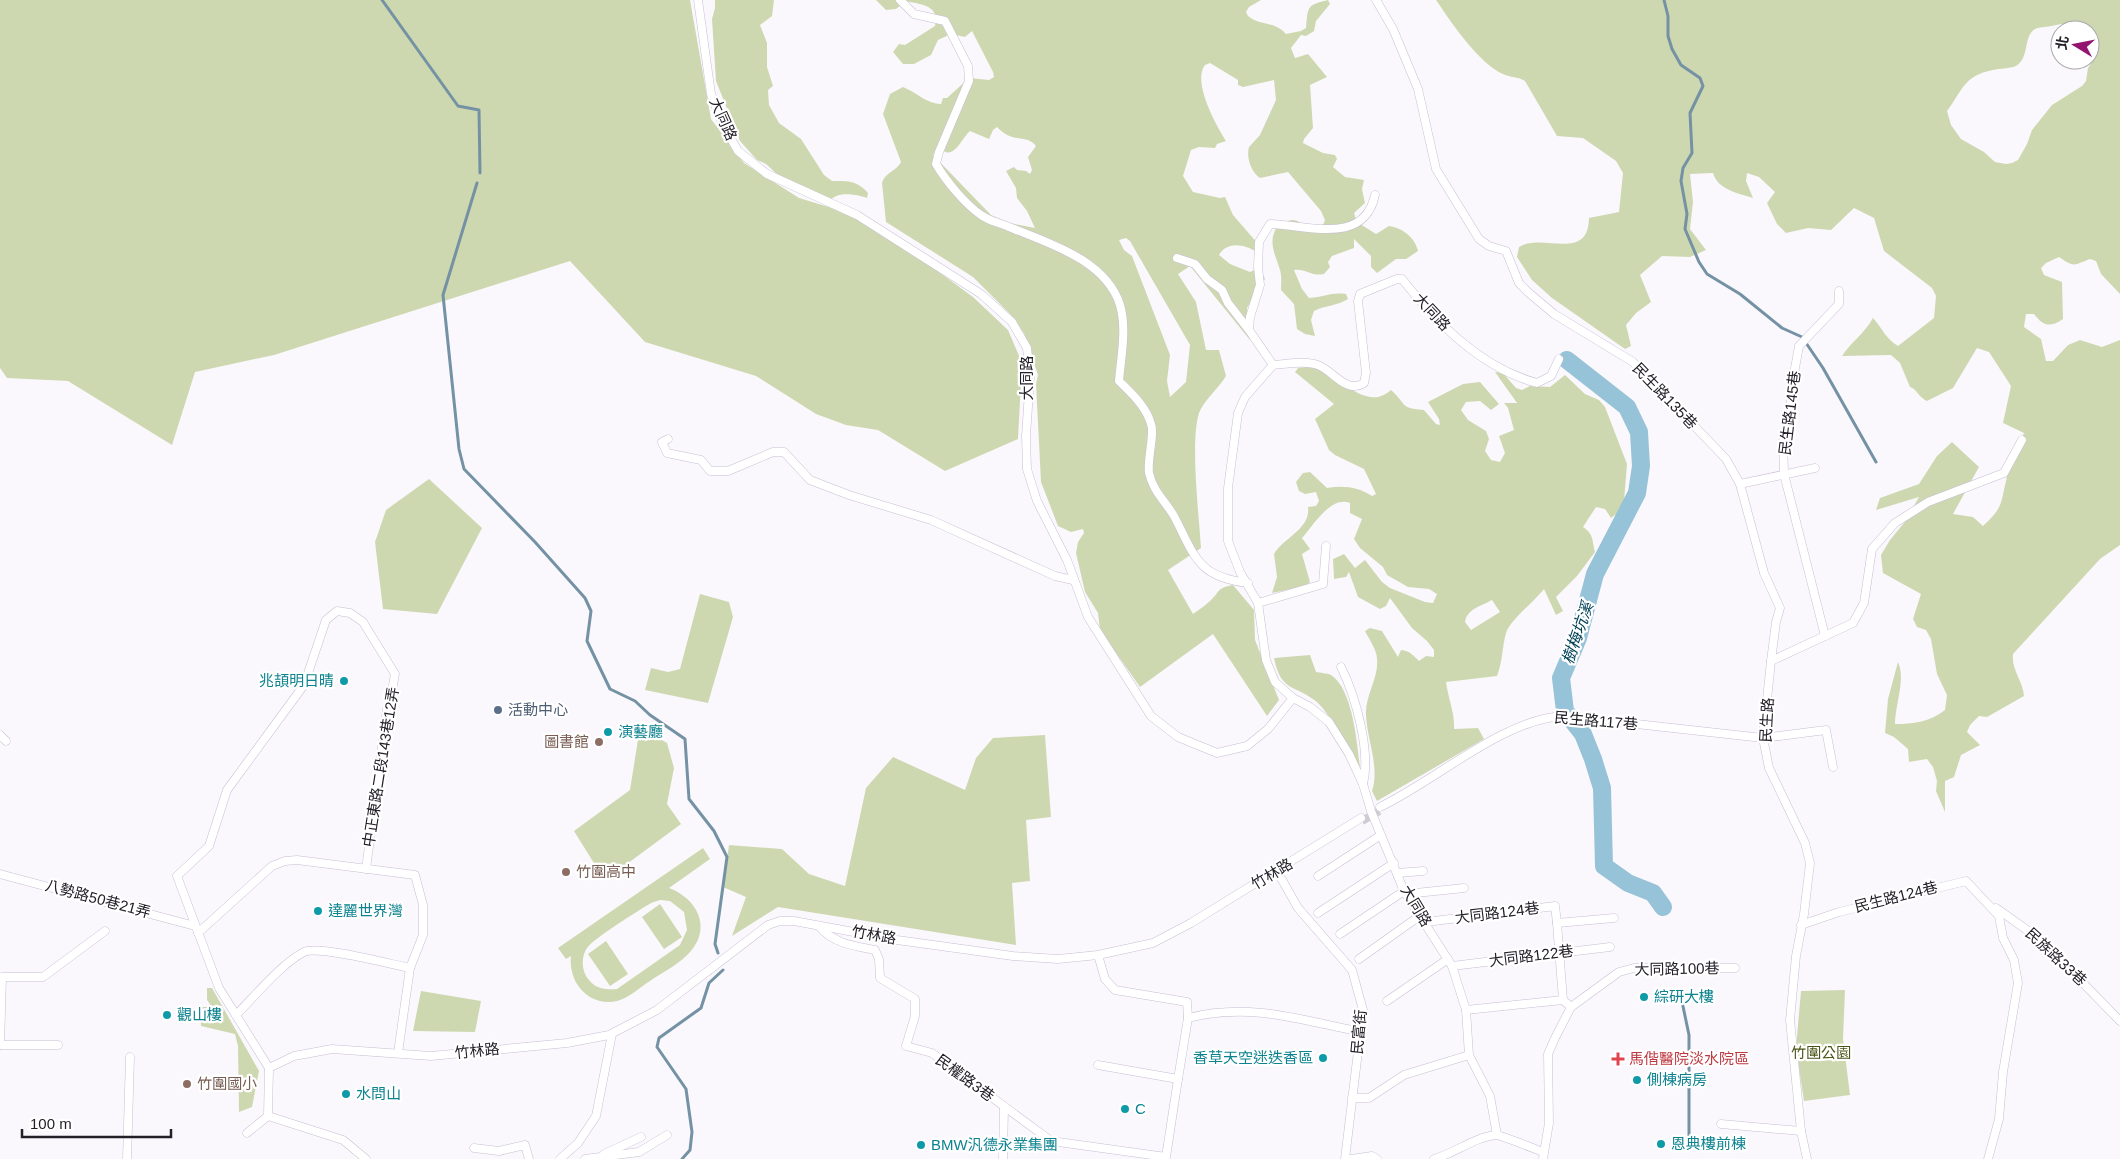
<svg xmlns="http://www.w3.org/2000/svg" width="2120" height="1159" viewBox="0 0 2120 1159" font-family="Arial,'Noto Sans TC',sans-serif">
<rect width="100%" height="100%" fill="#faf8fd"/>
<g fill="#ced8b0" fill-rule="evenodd">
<path d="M 0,0 L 690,0 L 711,119 L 744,163 L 799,198 L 865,218 L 973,297 L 1008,330 L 1022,363 L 1018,439 L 945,471 L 878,430 L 846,425 L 816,414 L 756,376 L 645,342 L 570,261 L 274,355 L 195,372 L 172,445 L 68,381 L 7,378 L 0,368 Z"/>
<path d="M 715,0 L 774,0 L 772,16 L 760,25 L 767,43 L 767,67 L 773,86 L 768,90 L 769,105 L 779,123 L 801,139 L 824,175 L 832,181 C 847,181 857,180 868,193 L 867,198 C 860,195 846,193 839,195 C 832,197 829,202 821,203 L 781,178 L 766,164 L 757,160 L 740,141 L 716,81 L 712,19 L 715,8 Z"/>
<path d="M 876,0 L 1261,0 L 1249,7 L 1246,12 L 1248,16 C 1260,26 1275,21 1286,34 L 1301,31 L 1306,28 C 1308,6 1307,5 1328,0 L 1330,4 L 1316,21 L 1314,31 L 1306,36 L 1301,35 L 1291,48 L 1295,58 L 1308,54 L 1327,77 L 1310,85 L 1313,128 L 1304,139 L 1303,143 L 1323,153 L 1335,155 L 1337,159 L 1333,167 L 1345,177 L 1364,180 L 1362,189 L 1365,203 L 1354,213 L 1357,222 L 1376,234 L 1389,226 C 1402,228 1415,237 1418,251 L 1406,259 L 1396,259 L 1377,273 L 1371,267 L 1371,256 L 1354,239 L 1354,248 L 1332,256 L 1328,262 L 1330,267 L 1324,274 C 1312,277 1305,268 1294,270 L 1302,289 L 1309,298 C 1324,297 1331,292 1346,294 L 1348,299 C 1337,306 1326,305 1314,311 L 1311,320 L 1315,336 L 1305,334 L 1297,329 L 1294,304 L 1281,290 C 1281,284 1282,277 1280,270 C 1275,253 1267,242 1278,225 C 1282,223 1288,220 1293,220 C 1306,221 1308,237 1321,230 L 1325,220 L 1321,211 L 1288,172 L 1260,178 C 1251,172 1246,157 1249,147 L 1260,135 L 1276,100 L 1274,80 L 1243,87 L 1238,85 L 1238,80 L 1210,63 L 1205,65 C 1192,82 1216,125 1226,141 L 1217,144 L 1215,148 L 1199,147 L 1191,150 L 1183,176 L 1193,192 L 1220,198 L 1225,197 L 1233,215 L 1259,245 L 1256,252 C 1245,244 1227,241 1219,255 L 1230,264 L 1250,272 L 1259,268 L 1265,279 L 1247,308 L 1250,340 L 1190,266 L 1178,274 L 1196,302 L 1206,350 L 1219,350 L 1226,376 C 1219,388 1204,400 1199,413 C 1190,442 1199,515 1201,548 L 1168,570 L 1193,614 C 1198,610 1205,606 1210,601 C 1220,592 1216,588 1233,585 L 1254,610 L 1255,640 L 1279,700 L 1267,716 L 1213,634 L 1140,687 L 1100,630 L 1098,613 L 1085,592 L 1076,553 L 1078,542 L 1084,533 L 1083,529 L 1071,532 L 1058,526 L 1041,482 L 1036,384 L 1038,375 L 1024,333 L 1009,313 L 973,277 L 886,222 L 882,183 C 885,172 897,171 901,162 L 883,114 L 890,94 L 903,87 C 916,92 927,104 941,104 L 943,98 L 947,98 L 969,78 L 989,80 L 994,77 L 993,72 L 972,31 L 965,37 L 951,34 L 938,40 L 931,55 L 914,64 L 903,64 L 893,52 L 899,44 L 905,45 L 935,26 C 940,5 922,5 906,1 L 896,9 L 886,10 ZM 997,127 C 1012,144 1027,134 1036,146 L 1028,157 L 1032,170 L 1030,174 L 1026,171 L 1017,170 L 1014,167 L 1006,171 L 1016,188 L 1017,198 L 1027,211 L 1035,228 L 1009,223 L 991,215 L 933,155 L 938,145 C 952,166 962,137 970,131 L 989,139 L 993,130 ZM 1126,238 L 1130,241 L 1190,345 L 1186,382 L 1170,397 L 1167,381 L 1170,355 L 1132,256 L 1124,250 L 1119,240 Z"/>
<path d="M 1436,0 L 2120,0 L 2120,294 L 2101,274 L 2096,261 L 2090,259 C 2074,265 2075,268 2059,257 L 2046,263 L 2041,268 L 2044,275 L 2062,282 L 2063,319 C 2050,328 2043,326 2034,314 L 2026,314 L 2024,327 L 2041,339 L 2046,361 L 2053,361 L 2068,345 L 2080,340 L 2102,347 L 2120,340 L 2120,545 L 2100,559 L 2013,654 C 2011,669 2023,681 2024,696 L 1987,717 L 1979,716 L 1970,725 L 1967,732 L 1980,745 L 1961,755 L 1954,777 L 1945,781 L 1945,812 L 1936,791 L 1937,781 L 1933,767 L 1927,759 L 1909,762 L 1908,749 L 1894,737 L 1885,733 L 1888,699 L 1898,662 C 1906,679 1895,705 1895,724 C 1913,724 1930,722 1945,710 L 1947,695 L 1937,674 L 1931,639 L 1926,630 L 1917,627 L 1913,619 L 1921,594 L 1883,573 L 1881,555 L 1890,540 L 1904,523 L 1919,497 L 1876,510 L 1880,498 L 1919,484 L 1937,456 L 1952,442 L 1979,467 L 1953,514 L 1973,517 L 1983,526 C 2003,507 2000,506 2006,481 C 2009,465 2018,448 2024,433 L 2003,423 L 2011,386 L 1989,352 L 1977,348 L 1953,388 L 1927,401 C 1919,398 1917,389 1910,387 L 1900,363 L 1891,355 L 1842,356 C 1851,342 1865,333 1873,318 C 1883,329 1885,338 1898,346 L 1934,318 L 1936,296 L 1932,288 L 1884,251 L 1874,218 L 1854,208 L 1831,230 L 1808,228 L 1786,233 L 1777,224 L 1767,203 L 1775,192 L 1759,177 L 1747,173 L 1746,181 L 1753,198 C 1738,193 1718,190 1713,173 L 1690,174 L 1693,202 L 1690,229 L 1706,250 L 1690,257 L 1662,256 L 1640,275 L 1651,302 L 1636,313 L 1626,325 L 1631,346 L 1625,349 L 1552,298 L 1532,280 L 1517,257 L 1519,247 C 1543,232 1588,263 1589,218 L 1619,212 L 1623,173 L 1616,161 L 1583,138 L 1557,136 L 1525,81 C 1517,76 1511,78 1503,74 C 1479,64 1451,22 1436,0 ZM 2061,24 C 2073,25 2076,30 2090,30 L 2090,43 L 2095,50 L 2096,56 L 2088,68 L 2086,81 L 2082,86 L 2052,105 L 2032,130 L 2027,144 L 2018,160 L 2012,163 L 2006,164 L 1995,162 L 1984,152 L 1961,139 L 1951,125 L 1947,111 C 1963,90 1963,76 1993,70 C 2000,68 2009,69 2016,66 C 2031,57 2022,32 2038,28 C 2044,27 2053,26 2061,24 Z"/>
<path d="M 1306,367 C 1311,368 1317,368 1321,370 C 1342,378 1367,412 1391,390 C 1408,406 1400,408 1424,410 L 1436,424 L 1440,425 L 1439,419 L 1428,402 L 1463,384 L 1480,382 L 1499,404 L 1491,410 L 1480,401 L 1466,402 L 1461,410 L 1468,420 L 1486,431 L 1489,439 L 1485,451 L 1491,460 L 1500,462 L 1505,453 L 1499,436 L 1514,430 L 1508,408 L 1504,403 L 1517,403 L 1495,372 L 1503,373 L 1516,388 L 1522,390 L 1530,386 L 1550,387 L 1565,375 L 1585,394 L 1599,400 L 1605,407 L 1627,464 L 1624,501 L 1619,512 L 1611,518 L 1605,509 L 1596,507 L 1583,527 C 1594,534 1592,541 1595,552 L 1577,576 L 1556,597 L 1563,611 L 1556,615 L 1544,589 C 1535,601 1510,620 1506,633 C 1502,647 1503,660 1497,676 L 1446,682 C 1448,698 1455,713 1454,729 L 1478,728 L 1484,739 L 1377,801 L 1372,791 C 1380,767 1367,740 1366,715 C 1365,695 1379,678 1377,659 C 1377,650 1369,639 1365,631 L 1370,628 L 1382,631 L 1398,657 L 1401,650 C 1410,651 1413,655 1419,661 L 1426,656 L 1434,657 L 1434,650 L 1427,641 L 1412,628 L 1390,598 L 1386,606 L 1380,609 L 1358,597 L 1349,572 L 1346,577 L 1334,579 L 1333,559 L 1344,554 L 1355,568 L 1365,560 L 1382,582 L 1390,588 L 1425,602 L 1433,603 L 1437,594 L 1429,589 L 1408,587 L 1387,575 L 1383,567 L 1360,548 L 1354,539 L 1362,519 L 1350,513 L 1350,503 C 1331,495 1313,526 1302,538 L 1310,549 L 1302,554 L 1310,582 L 1306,586 L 1272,593 L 1277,577 L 1274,554 C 1283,538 1311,529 1308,507 L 1316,506 L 1319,501 L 1316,492 L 1305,494 L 1299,491 L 1296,482 L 1303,473 L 1310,472 L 1327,488 C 1343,485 1359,487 1372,496 L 1376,494 L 1364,469 L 1335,455 L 1329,450 L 1315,419 L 1334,404 L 1295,372 L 1298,368 ZM 1492,600 L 1500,612 L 1471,630 L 1465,622 C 1467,609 1481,606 1492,600 Z"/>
<path d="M 429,479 L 482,528 L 437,614 L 383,609 L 375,542 L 386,510 Z"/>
<path d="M 700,594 L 729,602 L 733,617 L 708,703 L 645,690 L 651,668 L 668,672 L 680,669 Z"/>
<path d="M 1310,655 L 1316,672 C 1320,673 1327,673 1331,675 C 1353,689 1357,744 1360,767 C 1351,753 1328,711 1317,702 C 1295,684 1281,693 1274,658 Z"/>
<path d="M 640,727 L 667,743 L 674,768 L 667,804 L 681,824 L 616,872 L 597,868 L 574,831 L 630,790 Z"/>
<path d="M 1045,735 L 1051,817 L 1026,820 L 1030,881 L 1012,883 L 1016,945 L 778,907 L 732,936 L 746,897 L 723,887 L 729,845 L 782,849 L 809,874 L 845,886 L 866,788 L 893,757 L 965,790 L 976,758 L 993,738 Z"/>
<path d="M 703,848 L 710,859 L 669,888 C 696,898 712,926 691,951 C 681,963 663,972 650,981 C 640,987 629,998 617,1001 C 589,1007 568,983 571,956 L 566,959 L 558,948 ZM 660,900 L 670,901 L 684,912 L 687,930 L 680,945 L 617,989 C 606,990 596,989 589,980 C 581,971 581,957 587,948 C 594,938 638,911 651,903 Z"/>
<path d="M 660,904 L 682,937 L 664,949 L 642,917 Z"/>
<path d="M 606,941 L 628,974 L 610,986 L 588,954 Z"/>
<path d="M 207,988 L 212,988 L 259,1071 L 252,1107 L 239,1112 L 238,1046 L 235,1034 L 201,1026 L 200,1007 L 208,1007 L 210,1004 L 207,1000 Z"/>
<path d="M 1845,990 L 1843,1039 L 1850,1095 L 1804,1101 L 1796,1048 L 1801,991 Z"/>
<path d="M 421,991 L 481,1001 L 475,1032 L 413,1031 Z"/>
</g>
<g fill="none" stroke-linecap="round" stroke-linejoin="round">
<g stroke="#7492a4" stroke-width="3">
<path d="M 382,0 L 458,106 L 479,110 L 480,173"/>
<path d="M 1664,0 L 1668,16 L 1668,36 L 1672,49 L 1681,65 L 1700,78 L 1703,86 L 1690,113 L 1692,153 L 1683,168 L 1681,181 L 1687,214 L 1685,229 L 1699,262 L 1707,274 L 1740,294 L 1782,328 L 1802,337 L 1823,368 L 1876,462"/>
<path d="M 477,183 L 443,295 L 459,449 L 464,469 L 535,542 L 585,598 L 591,611 L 587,641 L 610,689 L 635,701 L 650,715 L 685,739 L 689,799 L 714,831 L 727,857 L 715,944 L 718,953"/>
<path d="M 1680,992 L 1689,1035 L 1689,1139"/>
<path d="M 682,1159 L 690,1150 L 692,1132 L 686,1089 L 657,1047 L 659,1038 L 701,1008 L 709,983 L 723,970"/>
</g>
<path stroke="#96c3d8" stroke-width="18" d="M 1567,360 L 1627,407 L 1639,432 L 1641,466 L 1637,493 L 1595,574 L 1578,638 L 1561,678 L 1565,711 L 1583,734 L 1593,759 L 1602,788 L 1604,866 L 1628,883 L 1653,893 L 1663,907"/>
<path stroke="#cfcdd3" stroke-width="8" stroke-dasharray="8 4" stroke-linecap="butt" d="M 1362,821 L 1381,810"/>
<g stroke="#c8bed5" stroke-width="9">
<g id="minor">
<path d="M 698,0 L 711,94 L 723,125 L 738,151 L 767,174 L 857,215 L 981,294 L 1012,322 L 1027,348 L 1030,377 L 1026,436 L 1027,469 L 1037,501 L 1067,560 L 1088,617 L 1151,716 L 1178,737 L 1217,753 L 1247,746 L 1268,729 L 1293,698"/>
<path d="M 900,0 L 914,14 L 945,21 L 968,66 L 969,81 L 939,152 L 936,164 C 946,181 965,204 981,215 C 989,221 1000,223 1009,227 C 1048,243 1106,260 1120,305 C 1127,329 1121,357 1119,381 C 1131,393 1146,406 1151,424 C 1155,433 1147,459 1149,473 C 1153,491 1165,501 1174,516 C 1195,556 1197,577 1248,583"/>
<path d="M 1376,0 L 1393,29 L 1418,89 L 1436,169 L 1479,239 L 1489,246 L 1506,251 L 1519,283 L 1529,293 L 1554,314 L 1633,362 L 1726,459 L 1740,484 L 1764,573 L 1780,608 L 1776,622 L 1771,661"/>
<path d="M 1177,258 L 1195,264 L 1207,279 L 1222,290 L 1228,303 L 1249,330"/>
<path d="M 1273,365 L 1249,330 L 1250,317 L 1260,285 L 1258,267 L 1259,242 L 1270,224 C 1308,225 1364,246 1375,195"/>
<path d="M 668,439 L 662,442 L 667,453 L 701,460 L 710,471 L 728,471 L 773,452 L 784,452 L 810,480 L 849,495 L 931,520 L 1055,576 L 1073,580"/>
<path d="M 1740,484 L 1815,468"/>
<path d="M 1258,603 L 1323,584 L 1326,546"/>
<path d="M 1825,636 L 1784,474 L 1783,441 L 1789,430 L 1792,385 L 1799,346 L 1839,304 L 1839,291"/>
<path d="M 1341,667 C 1356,697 1371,752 1363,784"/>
<path d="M 0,735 L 6,741"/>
<path d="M 1380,807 C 1435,781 1505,718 1564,716 L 1763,738 L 1826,730 L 1833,767"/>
<path d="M 1277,871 L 1298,908 L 1352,970 L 1363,1010 L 1345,1159"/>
<path d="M 1397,873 L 1423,871"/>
<path d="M 0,874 L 195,926"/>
<path d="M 1318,876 L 1381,835"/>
<path d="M 1406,894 L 1464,888"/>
<path d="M 1996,908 L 2041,940 L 2120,1021"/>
<path d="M 1318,913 L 1394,863"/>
<path d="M 1426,922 L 1555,906 L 1557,923 L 1614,918"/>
<path d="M 1557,923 L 1563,1000 L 1571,1007"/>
<path d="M 1801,925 L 1839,912 L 1966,881 L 1999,916 L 2003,938 L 2014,960 L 2018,983 L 2003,1072 L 1999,1119 L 1988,1159"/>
<path d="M 819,926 C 832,943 854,946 875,950 L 879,959 L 880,978 L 915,999 L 915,1016 L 906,1046 L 932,1053 L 1051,1141 L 1166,1157 L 1178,1079 L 1098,1065"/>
<path d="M 198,933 L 272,866 L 285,861 L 297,860 L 415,875 L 423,905 L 423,935 L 410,968 C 390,964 318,945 304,952 C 282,963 254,997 236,1015"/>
<path d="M 1340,934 L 1404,891"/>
<path d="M 1098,955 L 1105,979 L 1115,990 L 1187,1002 L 1188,1018 L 1178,1079"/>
<path d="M 1359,959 L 1421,915"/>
<path d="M 1452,966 L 1610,947"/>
<path d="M 1387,1001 L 1448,959"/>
<path d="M 1466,1010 L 1563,1000"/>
<path d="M 1188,1018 C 1250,1002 1301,1020 1361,1032"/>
<path d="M 0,1045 L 2,977 L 43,977 L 105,931"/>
<path d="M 0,1045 L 58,1045"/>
<path d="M 398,1053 L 410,968"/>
<path d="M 269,1068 L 294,1056 L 332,1049 L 431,1056 L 567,1043 L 609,1035 L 657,1010 L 768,925 L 780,921 L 794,921 L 897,940 L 1013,956 L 1058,959 L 1098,955 L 1153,943 L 1191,923 L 1361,818"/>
<path d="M 1352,1098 L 1369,1098 L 1404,1075 L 1469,1055"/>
<path d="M 268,1116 L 343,1140 L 366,1159"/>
<path d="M 1721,1124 L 1801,1131"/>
<path d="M 247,1133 L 268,1116 L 269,1068 L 219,988 L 177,876 L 209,846 L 227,790 L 304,685 L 326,620 L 337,611 L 350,613 L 363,622 L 395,674 L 392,691 L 387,709 L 366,869"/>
<path d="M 1497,1135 L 1490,1096 L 1469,1055 L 1466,1010 L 1452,966 L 1404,891 L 1371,811 L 1363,784 L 1349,754 L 1329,722 L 1310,707 L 1293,698 L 1275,682 L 1266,660 L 1258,603 L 1240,572 L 1228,541 L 1228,488 L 1238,413 L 1245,397 L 1273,365 C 1287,364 1308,360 1320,366 C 1335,373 1347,394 1364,383 L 1366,373 L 1358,301 L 1360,294 L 1397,279 L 1402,279 C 1437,323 1481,368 1537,383 L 1551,376 L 1559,359"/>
<path d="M 474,1148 L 499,1151 L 525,1145 L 529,1159"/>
<path d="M 604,1154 L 641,1137"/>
<path d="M 127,1159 L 130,1057"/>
<path d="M 560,1159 L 578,1143 L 596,1116 L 612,1034"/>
<path d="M 585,1159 L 639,1152 L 667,1135"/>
<path d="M 1003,1159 L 1004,1106"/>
<path d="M 1351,1159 L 1372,1156 L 1377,1159"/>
<path d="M 1434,1159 C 1455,1153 1475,1137 1496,1135 C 1501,1135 1535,1149 1543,1152"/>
<path d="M 1543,1159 L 1549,1123 L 1548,1054 L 1555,1038 L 1571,1007 L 1619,972 L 1634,968 L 1735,968"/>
<path d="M 1807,1159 L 1801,1131 L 1790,1020 L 1796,956 L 1804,914 L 1810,863 L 1805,843 L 1769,768 L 1763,738 L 1771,661 L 1853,623 L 1864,603 L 1872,549 L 1895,523 L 1928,502 L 2004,473 L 2022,440"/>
</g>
</g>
<use href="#minor" stroke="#fff" stroke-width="8"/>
</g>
<g fill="#0f9aa8" stroke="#fff" stroke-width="2">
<circle cx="344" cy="681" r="5"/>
<circle cx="608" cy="732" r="5"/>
<circle cx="318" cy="911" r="5"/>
<circle cx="1644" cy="997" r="5"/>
<circle cx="167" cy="1015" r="5"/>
<circle cx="1323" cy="1058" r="5"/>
<circle cx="1637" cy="1080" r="5"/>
<circle cx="346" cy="1094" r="5"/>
<circle cx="1125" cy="1109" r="5"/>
<circle cx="1661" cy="1144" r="5"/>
<circle cx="921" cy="1145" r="5"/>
</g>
<circle fill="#5c6f8a" stroke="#fff" stroke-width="2" cx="498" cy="710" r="5"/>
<g fill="#8d6e63" stroke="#fff" stroke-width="2">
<circle cx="599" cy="742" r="5"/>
<circle cx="566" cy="872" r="5"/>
<circle cx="187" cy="1084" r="5"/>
</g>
<path fill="#e0444e" stroke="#fff" stroke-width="2" d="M1615.5 1051.5h5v5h5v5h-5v5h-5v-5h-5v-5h5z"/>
<g text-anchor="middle" stroke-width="4.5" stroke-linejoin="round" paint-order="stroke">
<g font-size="15" fill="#242029" stroke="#fff">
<text transform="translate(723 119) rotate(66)" y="5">大同路</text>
<text transform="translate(1432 312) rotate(47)" y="5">大同路</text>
<text transform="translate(1027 378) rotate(-90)" y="5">大同路</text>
<text transform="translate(1665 396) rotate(46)" y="5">民生路135巷</text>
<text transform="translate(1790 413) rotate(-83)" y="5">民生路145巷</text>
<text transform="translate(1767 720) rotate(-87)" y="5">民生路</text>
<text transform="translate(1596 721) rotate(5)" y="5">民生路117巷</text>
<text transform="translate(381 767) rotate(-81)" y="5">中正東路二段143巷12弄</text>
<text transform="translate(1272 874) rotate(-31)" y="5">竹林路</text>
<text transform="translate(1896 897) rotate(-14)" y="5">民生路124巷</text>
<text transform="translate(98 899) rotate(15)" y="5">八勢路50巷21弄</text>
<text transform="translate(1416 906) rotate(59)" y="5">大同路</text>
<text transform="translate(1497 913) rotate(-7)" y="5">大同路124巷</text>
<text transform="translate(874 935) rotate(10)" y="5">竹林路</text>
<text transform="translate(1531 956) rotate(-7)" y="5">大同路122巷</text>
<text transform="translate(2056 957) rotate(43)" y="5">民族路33巷</text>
<text transform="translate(1677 969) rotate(-1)" y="5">大同路100巷</text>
<text transform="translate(1359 1032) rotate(-85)" y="5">民富街</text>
<text transform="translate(477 1051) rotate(-6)" y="5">竹林路</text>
<text transform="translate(965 1078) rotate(36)" y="5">民權路3巷</text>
</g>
<g font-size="15" fill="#0d838f" stroke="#fff" text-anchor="start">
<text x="334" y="686" text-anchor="end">兆頡明日晴</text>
<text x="618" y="737">演藝廳</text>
<text x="328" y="916">達麗世界灣</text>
<text x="1654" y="1002">綜研大樓</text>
<text x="177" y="1020">觀山樓</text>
<text x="1313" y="1063" text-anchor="end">香草天空迷迭香區</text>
<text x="1647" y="1085">側棟病房</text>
<text x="356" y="1099">水問山</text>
<text x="1135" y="1114">C</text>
<text x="1671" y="1149">恩典樓前棟</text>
<text x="931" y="1150">BMW汎德永業集團</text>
</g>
<g font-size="15" fill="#4e5e75" stroke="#fff" text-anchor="start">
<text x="508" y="715">活動中心</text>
</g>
<g font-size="15" fill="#785e54" stroke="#fff" text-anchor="start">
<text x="589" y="747" text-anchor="end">圖書館</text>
<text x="576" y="877">竹圍高中</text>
<text x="197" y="1089">竹圍國小</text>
</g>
<g font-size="15" fill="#4a5617" stroke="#fff">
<text x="1821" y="1058">竹圍公園</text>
</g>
<g font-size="15" fill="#be3a42" stroke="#fff" text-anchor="start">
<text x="1629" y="1064">馬偕醫院淡水院區</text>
</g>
<g font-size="16" font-style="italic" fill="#004157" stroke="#fff">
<text transform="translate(1577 633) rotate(-71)" y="6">樹梅坑溪</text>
</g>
</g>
<g transform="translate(2075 45) rotate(280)"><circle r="24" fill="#ffffff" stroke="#a7a6a9"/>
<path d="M0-4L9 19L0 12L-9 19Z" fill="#94156f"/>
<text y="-8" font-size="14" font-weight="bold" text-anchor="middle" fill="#242029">北</text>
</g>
<path d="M22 1129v8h149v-8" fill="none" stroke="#242029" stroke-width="2.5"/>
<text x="30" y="1129" font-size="15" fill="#242029" stroke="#ffffff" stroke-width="4" paint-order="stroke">100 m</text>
</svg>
